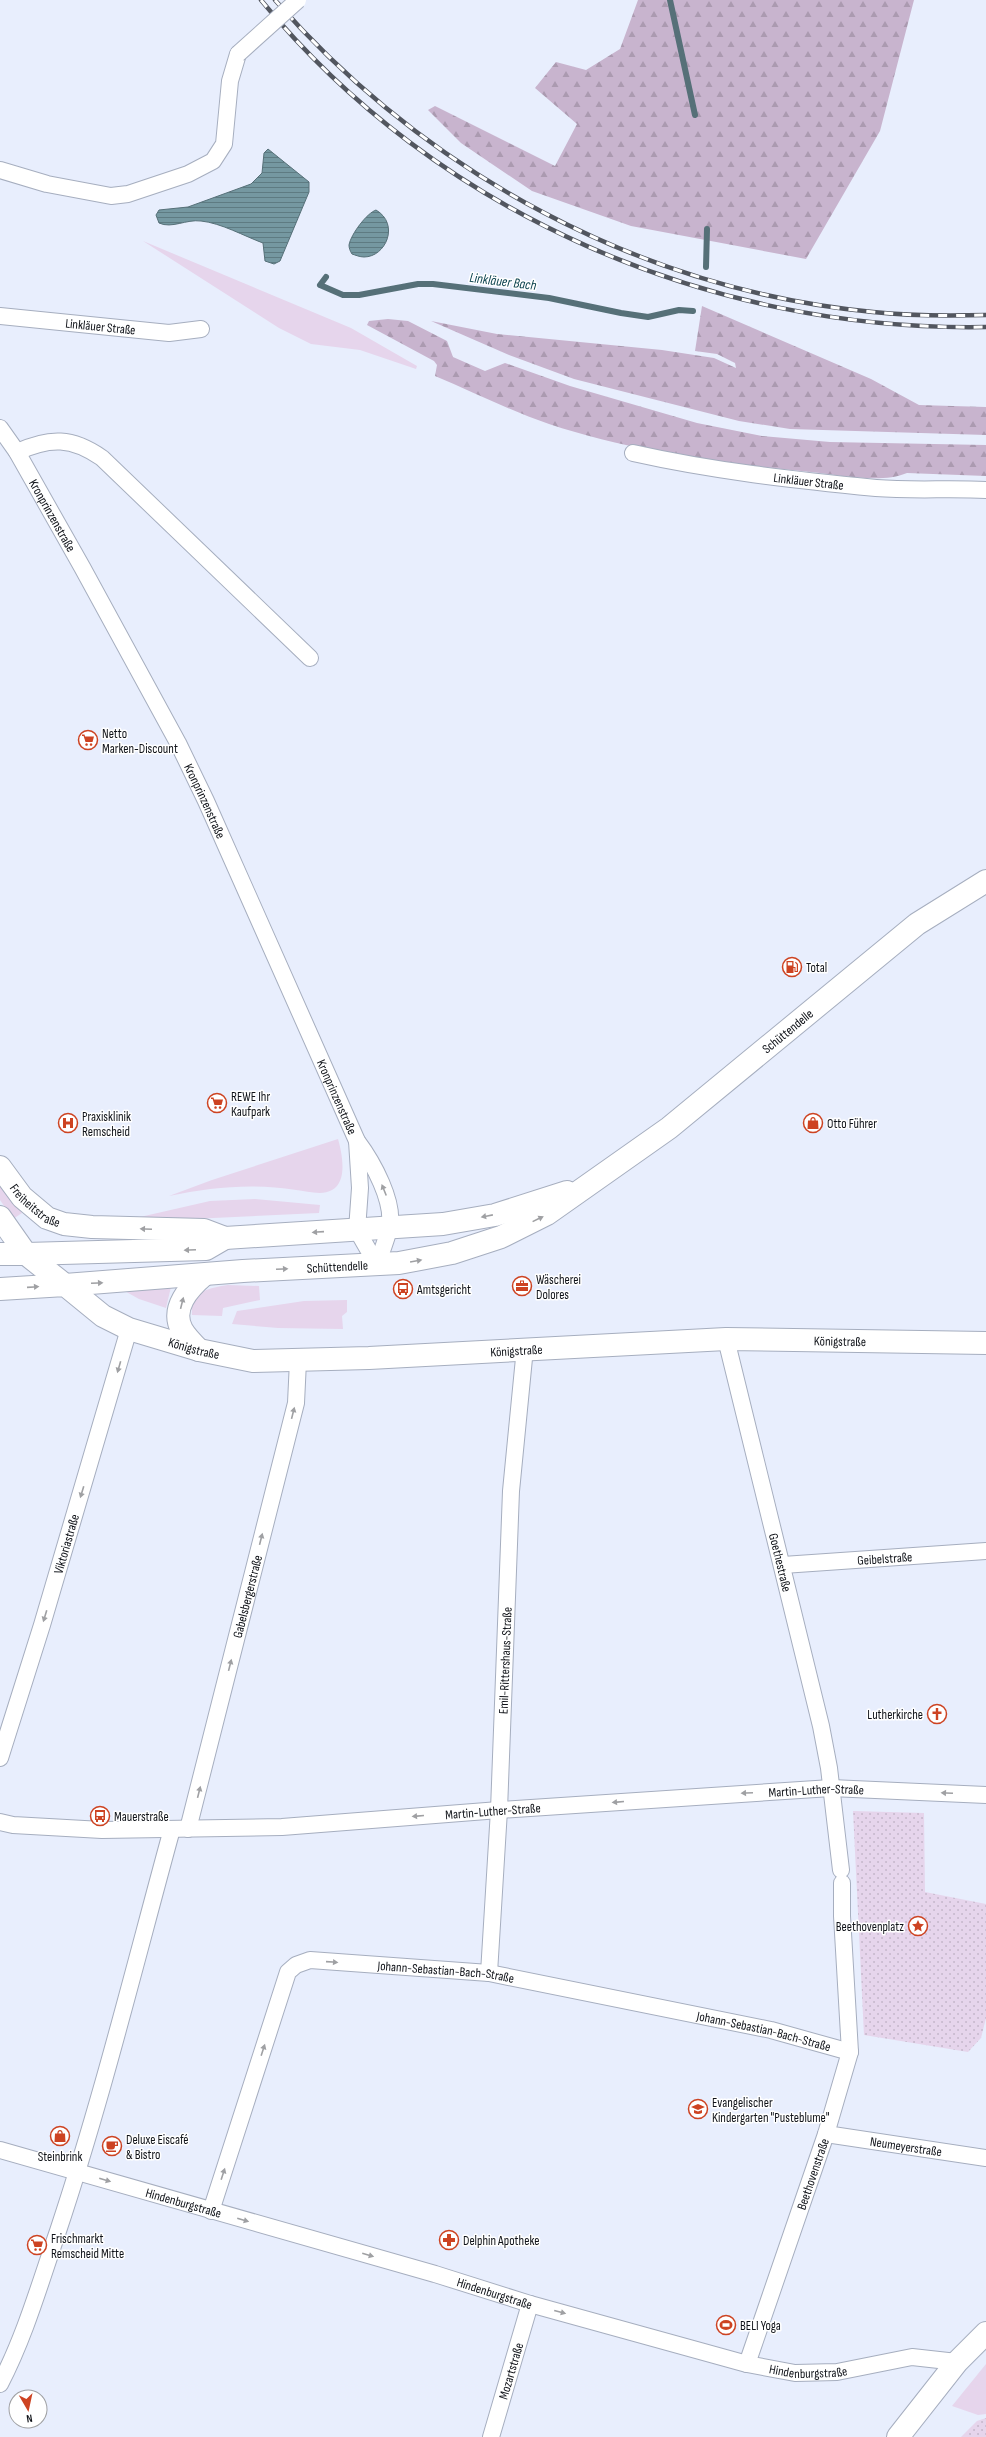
<svg xmlns="http://www.w3.org/2000/svg" width="986" height="2437" viewBox="0 0 986 2437" font-family="'Sofia Sans Condensed',sans-serif">
<defs>
<pattern id="forest-firs" width="22" height="20" patternUnits="userSpaceOnUse"><rect width="22" height="20" fill="#c8b4ce"/><path d="M5 1l3.5 6h-7zM16 11l3.5 6h-7z" fill="#ab9ab0"/></pattern>
<pattern id="park-dots" width="8" height="8" patternUnits="userSpaceOnUse"><rect width="8" height="8" fill="#e6d5ec"/><path d="M2 2h.1M6 6h.1" fill="none" stroke="#c4b6ca" stroke-width="1.8" stroke-linecap="round"/></pattern>
<pattern id="water-rules" width="6" height="5" patternUnits="userSpaceOnUse"><rect width="6" height="5" fill="#7598a1"/><path d="M0 2.5h6" fill="none" stroke="#5e7b82"/></pattern>
</defs>
<rect width="100%" height="100%" fill="#e8eefd"/>
<g fill="#e6d5ec">
<path d="M 143,241 L 351,328 L 417,366 L 416,369 L 360,350 L 311,344 L 279,328 Z"/>
<path d="M 338,1139 C 342,1153 348,1181 332,1190 C 322,1196 307,1191 296,1190 C 253,1183 212,1187 169,1196 L 212,1180 Z"/>
<path d="M 0,1184 L 22,1213 L 13,1219 L 0,1200 Z"/>
<path d="M 255,1199 L 320,1205 L 319,1213 L 192,1219 L 140,1217 L 210,1201 Z"/>
<path d="M 228,1285 L 259,1286 L 260,1300 L 223,1308 L 222,1316 L 192,1315 C 190,1291 209,1288 228,1285 Z"/>
<path d="M 171,1287 L 166,1308 L 139,1299 L 121,1289 Z"/>
<path d="M 347,1300 L 347,1312 L 342,1316 L 343,1329 L 278,1328 L 232,1324 L 237,1311 L 304,1301 Z"/>
<path d="M 986,2364 L 986,2414 L 978,2415 L 952,2406 Z"/>
</g>
<g fill="url(#forest-firs)">
<path d="M 638,0 L 914,0 L 880,131 L 806,259 L 631,226 L 532,191 L 461,143 L 428,110 L 435,106 L 555,166 L 577,124 L 535,88 L 556,62 L 586,70 L 620,49 Z"/>
<path d="M 702,306 L 871,379 L 919,405 L 986,407 L 986,435 L 790,429 L 739,421 L 574,379 L 509,355 L 431,321 L 497,334 L 662,350 L 714,358 L 736,368 L 735,363 L 717,354 L 695,351 Z"/>
<path d="M 388,319 L 408,321 L 447,341 L 453,357 L 485,371 L 505,363 L 570,386 L 697,423 L 762,436 L 830,442 L 986,445 L 986,476 L 907,473 C 881,484 839,475 811,472 C 724,463 633,452 549,424 C 511,411 473,392 435,376 L 437,365 L 434,361 L 367,325 L 369,321 Z"/>
</g>
<g fill="url(#park-dots)">
<path d="M 853,1811 L 924,1813 L 925,1892 L 986,1904 L 986,2018 L 981,2038 L 968,2052 L 864,2035 Z"/>
<path d="M 986,2418 L 986,2437 L 961,2437 L 977,2421 Z"/>
</g>
<g fill="url(#water-rules)" stroke="#567078">
<path d="M 268,149 L 309,182 L 309,192 L 280,261 L 274,264 L 265,261 L 263,243 C 244,236 221,223 201,221 C 186,219 172,229 159,223 L 156,215 L 159,210 L 188,207 L 251,184 L 262,173 L 264,153 Z"/>
<path d="M 376,210 C 400,224 386,257 364,257 C 360,257 355,255 352,254 C 350,251 349,248 349,245 C 351,234 367,213 376,210 Z"/>
</g>
<g fill="none" stroke-linecap="round" stroke-linejoin="round">
<g stroke="#567078" stroke-width="6">
<path d="M 670,0 L 695,115"/>
<path d="M 706,267 L 707,229"/>
<path d="M 326,277 L 320,285 L 343,295 L 359,295 L 418,284 L 433,284 L 549,298 L 621,313 L 648,317 L 679,310 L 693,311"/>
</g>
<g stroke="#a6aebf" stroke-width="18">
<g id="street">
<path d="M 0,170 L 47,184 L 111,196 L 128,194 L 188,174 L 213,161 L 224,144 L 230,81 L 238,54"/>
<path id="s1" d="M 0,316 L 169,333 L 201,329"/>
<path id="s2" d="M 0,428 L 17,452 L 82,567 L 178,743 L 206,801 L 357,1141 C 372,1161 396,1203 389,1229 C 386,1241 381,1253 377,1265"/>
<path d="M 17,452 C 50,437 72,437 102,458 L 310,658"/>
<path id="s3" d="M 633,453 C 713,471 794,480 876,488 C 913,491 950,488 986,490"/>
<path d="M 357,1141 L 360,1188 L 357,1230 L 377,1265"/>
<path id="s4" d="M 726,1339 L 821,1726 L 829,1768 L 841,1870"/>
<path id="s5" d="M 783,1565 L 986,1551"/>
<path id="s6" d="M 0,1758 L 42,1625 L 129,1329"/>
<path id="s7" d="M 0,1822 L 13,1825 L 102,1830 L 282,1827 L 499,1810 L 831,1788 L 986,1795"/>
<path id="s8" d="M 188,1829 L 296,1403 L 298,1361"/>
<path id="s9" d="M 489,1973 L 499,1810 L 511,1491 L 525,1348"/>
<path id="s10" d="M 826,2134 L 986,2158"/>
<path id="s11" d="M 0,2150 L 435,2274 L 530,2304 L 747,2364 L 795,2373 L 837,2372 L 912,2357 L 957,2362"/>
<path id="s12" d="M 211,2211 L 288,1972 L 296,1965 L 310,1960 L 489,1973 L 771,2030 L 850,2052"/>
<path id="s13" d="M 747,2364 L 826,2134 L 850,2052 L 842,1916 L 842,1883"/>
<path d="M 0,2384 C 25,2336 40,2283 58,2231 C 102,2099 135,1964 172,1829"/>
<path id="s14" d="M 491,2437 L 530,2304"/>
</g>
</g>
<g stroke="#a6aebf" stroke-width="24">
<g id="secondary">
<path d="M 0,1254 L 26,1254"/>
<path id="s15" d="M 0,1289 L 65,1285 L 103,1316 L 129,1329 L 199,1350 L 253,1361 L 369,1358 L 726,1339 L 986,1343"/>
<path d="M 898,2437 L 957,2362 L 986,2333"/>
</g>
</g>
<g stroke="#a6aebf" stroke-width="24">
<g id="primary">
<path id="s16" d="M 0,1167 L 22,1197 L 47,1218 L 64,1224 L 92,1227 L 204,1230 L 225,1238 L 443,1224 L 495,1215 L 567,1192"/>
<path d="M 0,1217 L 26,1254 L 65,1285"/>
<path d="M 26,1254 L 206,1249 L 225,1238"/>
<path id="s17" d="M 65,1285 L 243,1271 L 399,1263 L 452,1253 L 501,1237 L 547,1214 L 669,1128 L 917,924 L 986,881"/>
<path d="M 199,1350 C 193,1344 186,1337 182,1330 C 170,1308 189,1288 204,1275"/>
</g>
</g>
<use href="#street" stroke="#fff" stroke-width="16"/>
<use href="#secondary" stroke="#fff" stroke-width="22"/>
<use href="#primary" stroke="#fff" stroke-width="22"/>
<g stroke="#52565f" stroke-width="4.5">
<g id="rail">
<path d="M 261,0 C 436,214 711,332 986,327"/>
<path d="M 275,0 C 427,174 642,290 873,312 C 910,316 948,316 986,315"/>
</g>
</g>
<use href="#rail" stroke="#fff" stroke-width="3" stroke-dasharray="9" stroke-linecap="butt"/>
<g stroke="#a6aebf" stroke-width="18" stroke-linecap="butt">
<path id="street-bridge" d="M 238,54 L 298,0"/>
</g>
<use href="#street-bridge" stroke="#fff" stroke-width="16"/>
</g>
<defs><path id="oneway-solid" d="M-6-.8H1V-3.2L6.5 0L1 3.2V.8H-6Z"/></defs>
<g fill="#9fa0a3">
<use href="#oneway-solid" transform="translate(384 1190) rotate(-112)"/>
<use href="#oneway-solid" transform="translate(487 1216) rotate(169)"/>
<use href="#oneway-solid" transform="translate(538 1219) rotate(-26)"/>
<use href="#oneway-solid" transform="translate(146 1229) rotate(-178)"/>
<use href="#oneway-solid" transform="translate(318 1232) rotate(176)"/>
<use href="#oneway-solid" transform="translate(190 1250) rotate(178)"/>
<use href="#oneway-solid" transform="translate(416 1261) rotate(-10)"/>
<use href="#oneway-solid" transform="translate(282 1269) rotate(-3)"/>
<use href="#oneway-solid" transform="translate(97 1283) rotate(-3)"/>
<use href="#oneway-solid" transform="translate(33 1287) rotate(-4)"/>
<use href="#oneway-solid" transform="translate(182 1303) rotate(-76)"/>
<use href="#oneway-solid" transform="translate(119 1367) rotate(106)"/>
<use href="#oneway-solid" transform="translate(293 1413) rotate(-76)"/>
<use href="#oneway-solid" transform="translate(82 1492) rotate(107)"/>
<use href="#oneway-solid" transform="translate(261 1539) rotate(-76)"/>
<use href="#oneway-solid" transform="translate(45 1616) rotate(107)"/>
<use href="#oneway-solid" transform="translate(230 1665) rotate(-76)"/>
<use href="#oneway-solid" transform="translate(199 1792) rotate(-76)"/>
<use href="#oneway-solid" transform="translate(747 1793) rotate(177)"/>
<use href="#oneway-solid" transform="translate(947 1793) rotate(-177)"/>
<use href="#oneway-solid" transform="translate(618 1802) rotate(175)"/>
<use href="#oneway-solid" transform="translate(418 1816) rotate(175)"/>
<use href="#oneway-solid" transform="translate(332 1962) rotate(4)"/>
<use href="#oneway-solid" transform="translate(263 2050) rotate(-72)"/>
<use href="#oneway-solid" transform="translate(223 2174) rotate(-72)"/>
<use href="#oneway-solid" transform="translate(105 2180) rotate(16)"/>
<use href="#oneway-solid" transform="translate(243 2220) rotate(16)"/>
<use href="#oneway-solid" transform="translate(368 2255) rotate(16)"/>
<use href="#oneway-solid" transform="translate(560 2312) rotate(15)"/>
</g>
<defs>
<g id="supermarket-ring" transform="scale(1)"><circle r="9.5" fill="#fff" stroke="#cd4322" stroke-width="1.5"/><path d="M-6-5.5h2.5l.6 2H6L4.5 2H-2.5L-4.4-4H-6ZM-1.5 3.2a1.3 1.3 0 1 0 .1 0ZM3 3.2a1.3 1.3 0 1 0 .1 0Z" fill="#cd4322"/></g>
<g id="fuel-ring" transform="scale(1)"><circle r="9.5" fill="#fff" stroke="#cd4322" stroke-width="1.5"/><path d="M-5.5-6h7V0h2V4h1.3V-2.5L3-4.5l.8-.8L6-3V5H2.5V1h-1V6h-7ZM-4.2-4.7v3.2H.2V-4.7Z" fill="#cd4322"/></g>
<g id="hospital-ring" transform="scale(1)"><circle r="9.5" fill="#fff" stroke="#cd4322" stroke-width="1.5"/><path d="M-5-5h3v3.5h4V-5h3V5h-3V1.5h-4V5h-3Z" fill="#cd4322"/></g>
<g id="shop-ring" transform="scale(1)"><circle r="9.5" fill="#fff" stroke="#cd4322" stroke-width="1.5"/><path d="M-5-2.5h2.3a2.7 3.5 0 0 1 5.4 0H5L5.5 6h-11ZM-1.5-2.5h3a1.5 2.3 0 0 0-3 0Z" fill="#cd4322"/></g>
<g id="office-ring" transform="scale(1)"><circle r="9.5" fill="#fff" stroke="#cd4322" stroke-width="1.5"/><path d="M-6-3h4V-5.5h4V-3h4V5H-6ZM-1-4.5V-3h2v-1.5ZM-6 0V1H6V0Z" fill="#cd4322"/></g>
<g id="bus-ring" transform="scale(1)"><circle r="9.5" fill="#fff" stroke="#cd4322" stroke-width="1.5"/><path d="M-5-6H5V4H4V6H2V4H-2V6H-4V4H-5ZM-3.5-4V0h7V-4ZM-3.5 1.2v1.5H-2V1.2ZM2 1.2v1.5H3.5V1.2Z" fill="#cd4322"/></g>
<g id="church-ring" transform="scale(1)"><circle r="9.5" fill="#fff" stroke="#cd4322" stroke-width="1.5"/><path d="M-1.2-6h2.4v3.5h3.3v2.4h-3.3V6h-2.4V-.1h-3.3v-2.4h3.3Z" fill="#cd4322"/></g>
<g id="sight-ring" transform="scale(1)"><circle r="9.5" fill="#fff" stroke="#cd4322" stroke-width="1.5"/><path d="M0-6L1.8-2.2L6-1.7L2.9 1.2L3.7 5.4L0 3.3L-3.7 5.4L-2.9 1.2L-6-1.7L-1.8-2.2Z" fill="#cd4322"/></g>
<g id="school-ring" transform="scale(1)"><circle r="9.5" fill="#fff" stroke="#cd4322" stroke-width="1.5"/><path d="M0-5L7-2L0 1L-7-2ZM-4 1L0 2.5L4 1V4Q0 6-4 4Z" fill="#cd4322"/></g>
<g id="cafe-ring" transform="scale(1)"><circle r="9.5" fill="#fff" stroke="#cd4322" stroke-width="1.5"/><path d="M-5.5-4.5H6V0H3Q3 3.5 0 3.5H-2.5Q-5.5 3.5-5.5 0ZM3-3.2v2h1.7v-2ZM-6 4.5H4V6H-6Z" fill="#cd4322"/></g>
<g id="pharmacy-ring" transform="scale(1)"><circle r="9.5" fill="#fff" stroke="#cd4322" stroke-width="1.5"/><path d="M-2-6h4v4h4v4h-4v4h-4v-4h-4v-4h4Z" fill="#cd4322"/></g>
<g id="stadium-ring" transform="scale(1)"><circle r="9.5" fill="#fff" stroke="#cd4322" stroke-width="1.5"/><path d="M0-5a6.5 5 0 1 0 0 10a6.5 5 0 1 0 0-10ZM-3.5-1.8h7v3.6h-7Z" fill="#cd4322"/></g>
</defs>
<g fill-rule="evenodd">
<use href="#supermarket-ring" x="88" y="740"/>
<use href="#fuel-ring" x="792" y="967"/>
<use href="#supermarket-ring" x="217" y="1103"/>
<use href="#hospital-ring" x="68" y="1123"/>
<use href="#shop-ring" x="813" y="1123"/>
<use href="#office-ring" x="522" y="1286"/>
<use href="#bus-ring" x="403" y="1289"/>
<use href="#church-ring" x="937" y="1714"/>
<use href="#bus-ring" x="100" y="1816"/>
<use href="#sight-ring" x="918" y="1926"/>
<use href="#school-ring" x="698" y="2109"/>
<use href="#shop-ring" x="60" y="2136"/>
<use href="#cafe-ring" x="112" y="2146"/>
<use href="#pharmacy-ring" x="449" y="2240"/>
<use href="#supermarket-ring" x="37" y="2245"/>
<use href="#stadium-ring" x="726" y="2325"/>
</g>
<g text-anchor="middle" stroke-width="3" stroke-linejoin="round" paint-order="stroke">
<g font-size="13" fill="#0f1218" stroke="#fff">
<text dy="5" stroke="none"><textPath href="#s1" startOffset="101">Linkläuer Straße</textPath></text>
<text dy="5" stroke="none"><textPath href="#s3" startOffset="178">Linkläuer Straße</textPath></text>
<text dy="5" stroke="none"><textPath href="#s2" startOffset="102">Kronprinzenstraße</textPath></text>
<text dy="5" stroke="none"><textPath href="#s2" startOffset="426">Kronprinzenstraße</textPath></text>
<text dy="5" stroke="none"><textPath href="#s17" startOffset="794">Schüttendelle</textPath></text>
<text dy="5" stroke="none"><textPath href="#s2" startOffset="750">Kronprinzenstraße</textPath></text>
<text dy="5" stroke="none"><textPath href="#s16" startOffset="53">Freiheitstraße</textPath></text>
<text dy="5" stroke="none"><textPath href="#s17" startOffset="273">Schüttendelle</textPath></text>
<text dy="5" stroke="none"><textPath href="#s15" startOffset="859">Königstraße</textPath></text>
<text dy="5" stroke="none"><textPath href="#s15" startOffset="211">Königstraße</textPath></text>
<text dy="5" stroke="none"><textPath href="#s15" startOffset="535">Königstraße</textPath></text>
<text dy="5" stroke="none"><textPath href="#s6" startOffset="224">Viktoriastraße</textPath></text>
<text dy="5" stroke="none"><textPath href="#s5" startOffset="102">Geibelstraße</textPath></text>
<text dy="5" stroke="none"><textPath href="#s4" startOffset="230">Goethestraße</textPath></text>
<text dy="5" stroke="none"><textPath href="#s8" startOffset="240">Gabelsbergerstraße</textPath></text>
<text dy="5" stroke="none"><textPath href="#s9" startOffset="313">Emil-Rittershaus-Straße</textPath></text>
<text dy="5" stroke="none"><textPath href="#s7" startOffset="818">Martin-Luther-Straße</textPath></text>
<text dy="5" stroke="none"><textPath href="#s7" startOffset="494">Martin-Luther-Straße</textPath></text>
<text dy="5" stroke="none"><textPath href="#s12" startOffset="413">Johann-Sebastian-Bach-Straße</textPath></text>
<text dy="5" stroke="none"><textPath href="#s12" startOffset="737">Johann-Sebastian-Bach-Straße</textPath></text>
<text dy="5" stroke="none"><textPath href="#s10" startOffset="81">Neumeyerstraße</textPath></text>
<text dy="5" stroke="none"><textPath href="#s13" startOffset="201">Beethovenstraße</textPath></text>
<text dy="5" stroke="none"><textPath href="#s11" startOffset="191">Hindenburgstraße</textPath></text>
<text dy="5" stroke="none"><textPath href="#s11" startOffset="515">Hindenburgstraße</textPath></text>
<text dy="5" stroke="none"><textPath href="#s11" startOffset="839">Hindenburgstraße</textPath></text>
<text dy="5" stroke="none"><textPath href="#s14" startOffset="69">Mozartstraße</textPath></text>
</g>
<g font-size="13" fill="#0f1218" stroke="#fff" text-anchor="start">
<text x="102" y="738">Netto<tspan x="102" dy="15">Marken-Discount</tspan></text>
<text x="806" y="972">Total</text>
<text x="231" y="1101">REWE Ihr<tspan x="231" dy="15">Kaufpark</tspan></text>
<text x="82" y="1121">Praxisklinik<tspan x="82" dy="15">Remscheid</tspan></text>
<text x="827" y="1128">Otto Führer</text>
<text x="536" y="1284">Wäscherei<tspan x="536" dy="15">Dolores</tspan></text>
<text x="417" y="1294">Amtsgericht</text>
<text x="923" y="1719" text-anchor="end">Lutherkirche</text>
<text x="114" y="1821">Mauerstraße</text>
<text x="904" y="1931" text-anchor="end">Beethovenplatz</text>
<text x="712" y="2107">Evangelischer<tspan x="712" dy="15">Kindergarten "Pusteblume"</tspan></text>
<text x="126" y="2144">Deluxe Eiscafé<tspan x="126" dy="15">&amp; Bistro</tspan></text>
<text x="60" y="2161" text-anchor="middle">Steinbrink</text>
<text x="51" y="2243">Frischmarkt<tspan x="51" dy="15">Remscheid Mitte</tspan></text>
<text x="463" y="2245">Delphin Apotheke</text>
<text x="740" y="2330">BELI Yoga</text>
</g>
<g font-size="14" font-style="italic" fill="#0c434e" stroke="#fff">
<text transform="translate(503 281) rotate(7)" y="5">Linkläuer Bach</text>
</g>
</g>
<g transform="translate(28 2409) rotate(171)"><circle r="19" fill="#ffffff" stroke="#9fa0a3"/>
<path d="M0-3L7 15L0 10L-7 15Z" fill="#cd4322"/>
<text y="-6" font-size="11" font-weight="bold" text-anchor="middle" fill="#0f1218">N</text>
</g>
</svg>
